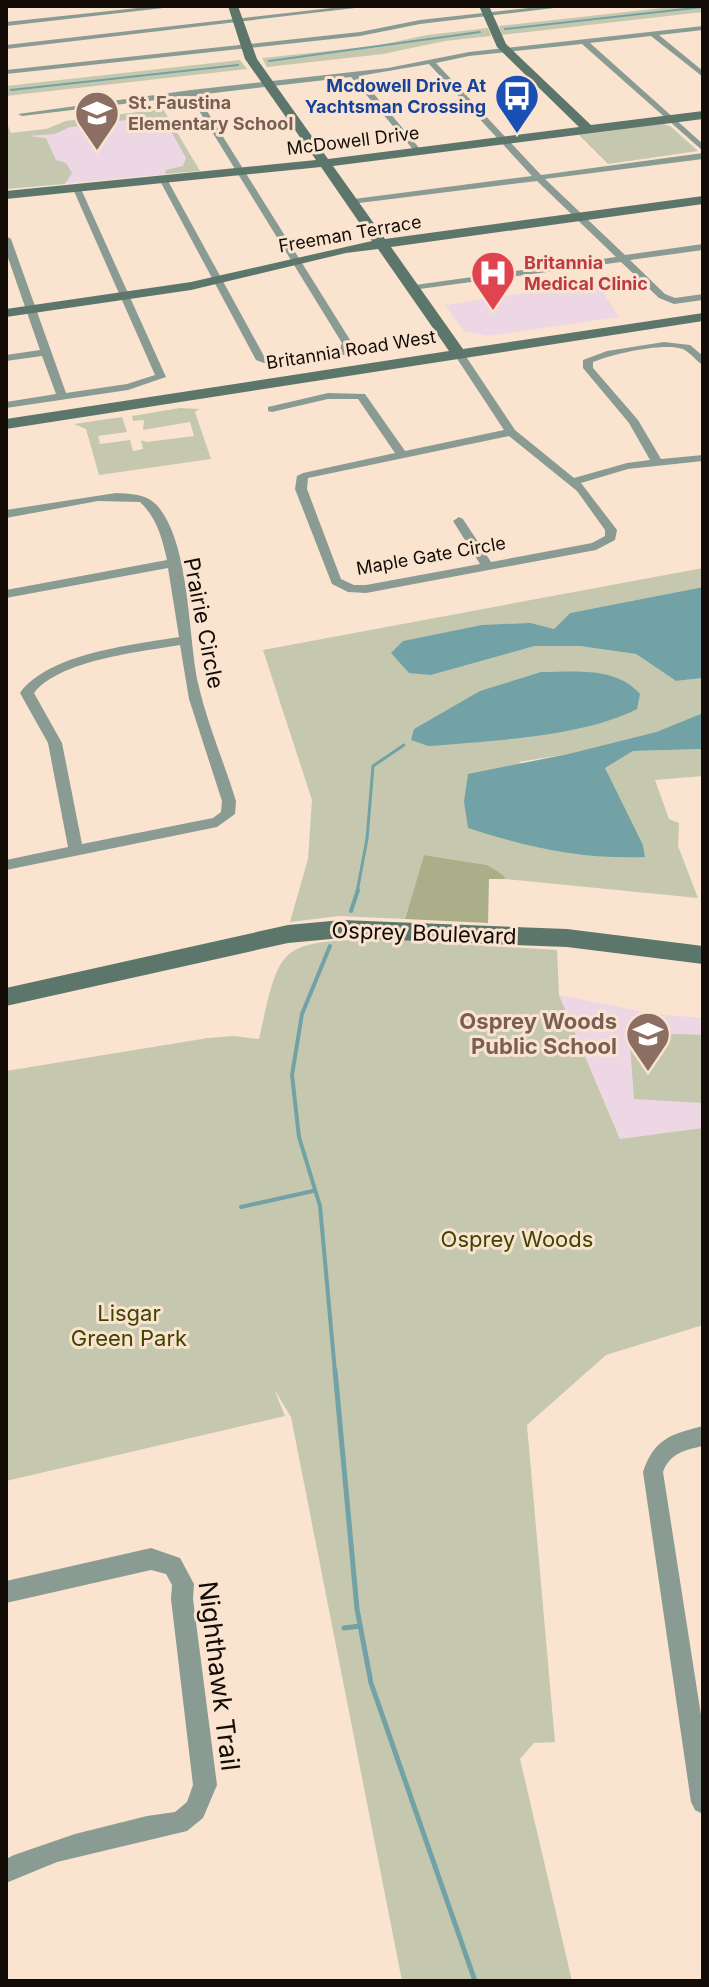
<svg xmlns="http://www.w3.org/2000/svg" width="709" height="1987" viewBox="0 0 709 1987" font-family="Inter,sans-serif">
<rect width="100%" height="100%" fill="#fae4cf"/>
<g fill="#edd7e4">
<path d="M 163,109 L 200,171 L 6,189 L 6,133 L 46,129 L 66,121 Z"/>
<path d="M 597,282 L 619,317 L 487,336 L 464,331 L 445,305 Z"/>
<path d="M 559,995 L 654,1014 L 703,1018 L 703,1128 L 621,1140 Z"/>
</g>
<g fill="#c5c8af">
<path d="M 680,6 L 703,6 L 703,12 L 502,35 L 499,26 Z"/>
<path d="M 488,28 L 491,36 L 445,41 L 383,54 L 267,67 L 262,58 L 375,46 L 427,35 Z"/>
<path d="M 240,60 L 247,69 L 6,96 L 6,86 Z"/>
<path d="M 163,109 L 200,171 L 165,174 L 166,170 L 183,166 L 186,158 L 167,124 L 156,125 L 151,117 L 70,127 L 55,134 L 28,136 L 46,138 L 56,160 L 66,163 L 72,173 L 65,184 L 6,189 L 6,121 L 11,133 L 46,129 L 66,121 Z"/>
<path d="M 663,124 L 670,126 L 698,151 L 608,164 L 579,135 Z"/>
<path d="M 180,408 L 199,409 L 195,412 L 211,459 L 99,475 L 86,429 L 74,424 L 122,417 L 127,432 L 98,436 L 100,444 L 130,440 L 133,451 L 143,449 L 141,440 L 146,442 L 194,436 L 190,422 L 143,430 L 144,420 L 133,421 L 132,416 Z"/>
<path d="M 703,568 L 703,587 L 570,613 L 554,629 L 531,623 L 431,675 L 535,646 L 579,646 L 636,654 L 676,681 L 703,678 L 703,713 L 656,732 L 568,754 L 519,762 L 644,857 L 643,845 L 604,768 L 633,751 L 703,749 L 703,776 L 655,780 L 669,819 L 679,823 L 678,846 L 698,898 L 505,879 L 489,865 L 424,855 L 405,919 L 339,916 L 290,922 L 308,859 L 312,800 L 263,650 Z"/>
<path d="M 375,939 L 557,950 L 559,995 L 620,1139 L 703,1128 L 703,1325 L 606,1355 L 527,1425 L 555,1742 L 534,1743 L 520,1759 L 572,1981 L 402,1981 L 291,1417 L 274,1389 L 285,1416 L 6,1481 L 6,1071 L 208,1038 L 234,1036 L 259,1039 C 280,946 277,942 375,939 Z"/>
<path d="M 629,1032 L 703,1035 L 703,1103 L 634,1099 Z"/>
</g>
<path fill="#aaae89" d="M 424,855 L 488,865 L 504,876 L 505,879 L 489,879 L 488,923 L 405,919 Z"/>
<g fill="#72a2a6">
<path d="M 703,587 L 703,678 L 676,681 L 636,654 L 579,646 L 535,646 L 431,675 L 409,673 L 391,653 L 403,641 L 482,625 L 531,623 L 554,629 L 570,613 Z"/>
<path d="M 541,672 C 574,672 616,666 640,694 L 637,709 C 583,737 489,741 428,746 L 411,740 L 414,729 L 480,691 Z"/>
<path d="M 703,713 L 703,749 L 633,751 L 605,768 L 643,845 L 645,857 C 578,859 531,848 468,828 L 464,802 L 468,774 L 568,754 L 656,732 Z"/>
</g>
<g fill="none" stroke-linecap="round" stroke-linejoin="round">
<g stroke="#72a2a6" stroke-width="2">
<path d="M 505,29 L 703,7"/>
<path d="M 269,61 L 480,32"/>
<path d="M 11,90 L 238,65"/>
</g>
<path stroke="#72a2a6" stroke-width="3" d="M 357,892 L 367,839 L 373,766 L 404,745"/>
<g stroke="#72a2a6" stroke-width="4">
<path d="M 351,911 L 358,890"/>
<path d="M 330,946 L 302,1014 L 292,1075 L 299,1137 L 320,1206 L 335,1372"/>
<path d="M 241,1207 L 313,1191"/>
</g>
<g stroke="#72a2a6" stroke-width="5">
<path d="M 335,1370 L 357,1609 L 371,1683 L 475,1981"/>
<path d="M 344,1628 L 360,1626"/>
</g>
<g fill="#8a9b93" fill-rule="evenodd">
<path d="M 156,6 L 181,6 L 6,26 L 6,22 Z"/>
<path d="M 349,6 L 372,6 L 6,49 L 6,45 Z"/>
<path d="M 547,6 L 571,6 L 420,24 L 360,36 L 6,74 L 6,70 L 360,32 L 420,20 Z"/>
<path d="M 703,26 L 703,30 L 659,35 L 703,71 L 703,77 L 651,36 L 590,43 L 703,144 L 703,151 L 582,44 L 469,56 L 436,63 L 541,175 L 703,153 L 703,159 L 545,179 L 625,255 L 703,244 L 703,250 L 630,260 L 665,294 L 675,298 L 703,294 L 703,300 L 674,304 L 659,298 L 621,262 L 412,290 L 412,286 L 415,285 L 616,257 L 537,181 L 351,204 L 350,202 L 354,199 L 532,176 L 429,64 L 359,76 L 420,149 L 421,151 L 417,154 L 351,77 L 197,95 L 352,343 L 349,353 C 320,364 286,373 256,360 L 160,181 L 164,178 L 168,181 L 264,356 C 288,366 317,358 340,349 L 342,343 L 190,96 L 22,116 L 18,114 L 191,90 L 388,68 L 469,52 Z"/>
<path d="M 77,186 L 81,189 L 166,377 L 128,390 L 6,408 L 6,402 L 56,394 L 42,356 L 6,361 L 6,355 L 40,350 L 6,252 L 6,236 L 11,239 L 66,393 L 127,384 L 155,375 L 73,189 Z"/>
<path d="M 664,342 L 690,345 L 703,356 L 703,365 C 696,361 691,353 683,349 C 664,342 612,354 593,362 L 593,368 L 638,420 L 661,459 L 703,455 L 703,461 L 628,469 L 581,483 L 617,530 L 615,540 L 596,550 L 366,593 L 348,592 L 332,584 L 295,489 L 297,476 L 303,473 L 395,453 L 358,399 L 328,399 L 272,412 L 268,411 L 268,407 L 328,393 L 365,394 L 405,451 L 504,430 L 454,354 L 459,351 L 463,352 L 515,430 L 574,478 L 627,463 L 650,460 L 629,423 L 583,368 L 583,360 L 607,351 ZM 509,436 L 577,491 L 605,530 L 605,536 L 592,543 L 491,562 L 463,519 L 459,517 L 453,521 L 480,564 L 366,585 L 354,585 L 341,579 L 307,489 L 308,478 Z"/>
<path d="M 116,493 C 133,494 149,494 160,509 C 190,549 188,635 198,683 C 207,723 224,762 236,801 L 235,814 L 217,827 L 6,870 L 6,860 L 68,847 L 48,743 L 20,693 C 49,653 132,645 179,637 L 168,568 L 6,598 L 6,590 L 167,560 C 162,538 157,518 140,502 L 98,501 L 6,518 L 6,510 ZM 180,645 L 189,699 L 222,801 L 221,812 L 213,818 L 82,844 L 62,743 L 34,693 C 60,660 139,652 180,645 Z"/>
<path d="M 703,1426 L 703,1446 C 685,1450 670,1453 663,1472 L 703,1728 L 703,1814 L 695,1810 L 691,1802 L 643,1472 C 654,1439 671,1434 703,1426 Z"/>
<path d="M 151,1548 L 180,1558 L 194,1584 L 193,1599 L 217,1785 L 203,1818 L 187,1831 L 57,1862 L 6,1883 L 6,1859 L 14,1855 L 75,1834 L 147,1816 L 175,1812 L 187,1802 L 193,1785 L 171,1599 L 172,1585 L 166,1574 L 151,1570 L 6,1603 L 6,1581 Z"/>
</g>
<g fill="#5d766b" fill-rule="evenodd">
<path d="M 228,6 L 238,6 L 257,59 L 328,159 L 579,127 L 497,47 L 479,6 L 489,6 L 506,44 L 591,125 L 703,111 L 703,119 L 333,166 L 385,239 L 703,196 L 703,204 L 391,247 L 463,349 L 703,313 L 703,321 L 6,429 L 6,419 L 449,351 L 378,249 L 346,253 L 191,290 L 6,317 L 6,309 L 191,282 L 372,241 L 321,167 L 6,199 L 6,191 L 316,160 L 245,59 Z"/>
<path d="M 342,920 L 567,929 L 703,946 L 703,964 L 567,947 L 342,938 L 288,943 L 6,1006 L 6,988 L 288,925 Z"/>
</g>
</g>
<defs>
<g id="bus-pin" transform="scale(2.3)"><path d="M0 17L-7.5 6A9.5 9.5 0 1 1 7.5 6Z" fill="#1a4fb4" stroke="#fae4cf"/><path d="M-5-6H5V4H4V6H2V4H-2V6H-4V4H-5ZM-3.5-4V0h7V-4ZM-3.5 1.2v1.5H-2V1.2ZM2 1.2v1.5H3.5V1.2Z" fill="#fff"/></g>
<g id="school-pin" transform="scale(2.3)"><path d="M0 17L-7.5 6A9.5 9.5 0 1 1 7.5 6Z" fill="#8d6e63" stroke="#fae4cf"/><path d="M0-5L7-2L0 1L-7-2ZM-4 1L0 2.5L4 1V4Q0 6-4 4Z" fill="#fff"/></g>
<g id="hospital-pin" transform="scale(2.3)"><path d="M0 17L-7.5 6A9.5 9.5 0 1 1 7.5 6Z" fill="#e0444e" stroke="#fae4cf"/><path d="M-5-5h3v3.5h4V-5h3V5h-3V1.5h-4V5h-3Z" fill="#fff"/></g>
</defs>
<g fill-rule="evenodd">
<use href="#bus-pin" x="517" y="96"/>
<use href="#school-pin" x="97" y="113"/>
<use href="#hospital-pin" x="493" y="273"/>
<use href="#school-pin" x="648" y="1034"/>
</g>
<g text-anchor="middle" stroke-width="6" stroke-linejoin="round" paint-order="stroke">
<g font-size="18" font-weight="bold" fill="#164399" stroke="#fae4cf" text-anchor="end">
<text x="486" y="92">Mcdowell Drive At<tspan x="486" dy="21">Yachtsman Crossing</tspan></text>
</g>
<g font-size="18" font-weight="bold" fill="#785e54" stroke="#fae4cf" text-anchor="start">
<text x="128" y="109">St. Faustina<tspan x="128" dy="21">Elementary School</tspan></text>
</g>
<g font-size="18" fill="#130c06" stroke="#fae4cf">
<text transform="translate(353 141) rotate(-7)" y="6">McDowell Drive</text>
<text transform="translate(350 234) rotate(-10)" y="6">Freeman Terrace</text>
<text transform="translate(351 350) rotate(-9)" y="6">Britannia Road West</text>
<text transform="translate(431 556) rotate(-10)" y="6">Maple Gate Circle</text>
</g>
<g font-size="18" font-weight="bold" fill="#be3a42" stroke="#fae4cf" text-anchor="start">
<text x="524" y="269">Britannia<tspan x="524" dy="21">Medical Clinic</tspan></text>
</g>
<g font-size="22" fill="#130c06" stroke="#fae4cf">
<text transform="translate(204 623) rotate(79)" y="8">Prairie Circle</text>
<text transform="translate(424 933) rotate(2)" y="8">Osprey Boulevard</text>
</g>
<g font-size="22" font-weight="bold" fill="#785e54" stroke="#fae4cf" text-anchor="end">
<text x="617" y="1029">Osprey Woods<tspan x="617" dy="25">Public School</tspan></text>
</g>
<g font-size="22" fill="#3f4401" stroke="#fae4cf">
<text x="517" y="1247">Osprey Woods</text>
<text x="129" y="1321">Lisgar<tspan x="129" dy="25">Green Park</tspan></text>
</g>
<g font-size="26" fill="#130c06" stroke="#fae4cf">
<text transform="translate(219 1676) rotate(83)" y="9">Nighthawk Trail</text>
</g>
</g>
<rect width="709" height="1987" fill="none" stroke="#130c06" stroke-width="16"/>
</svg>
